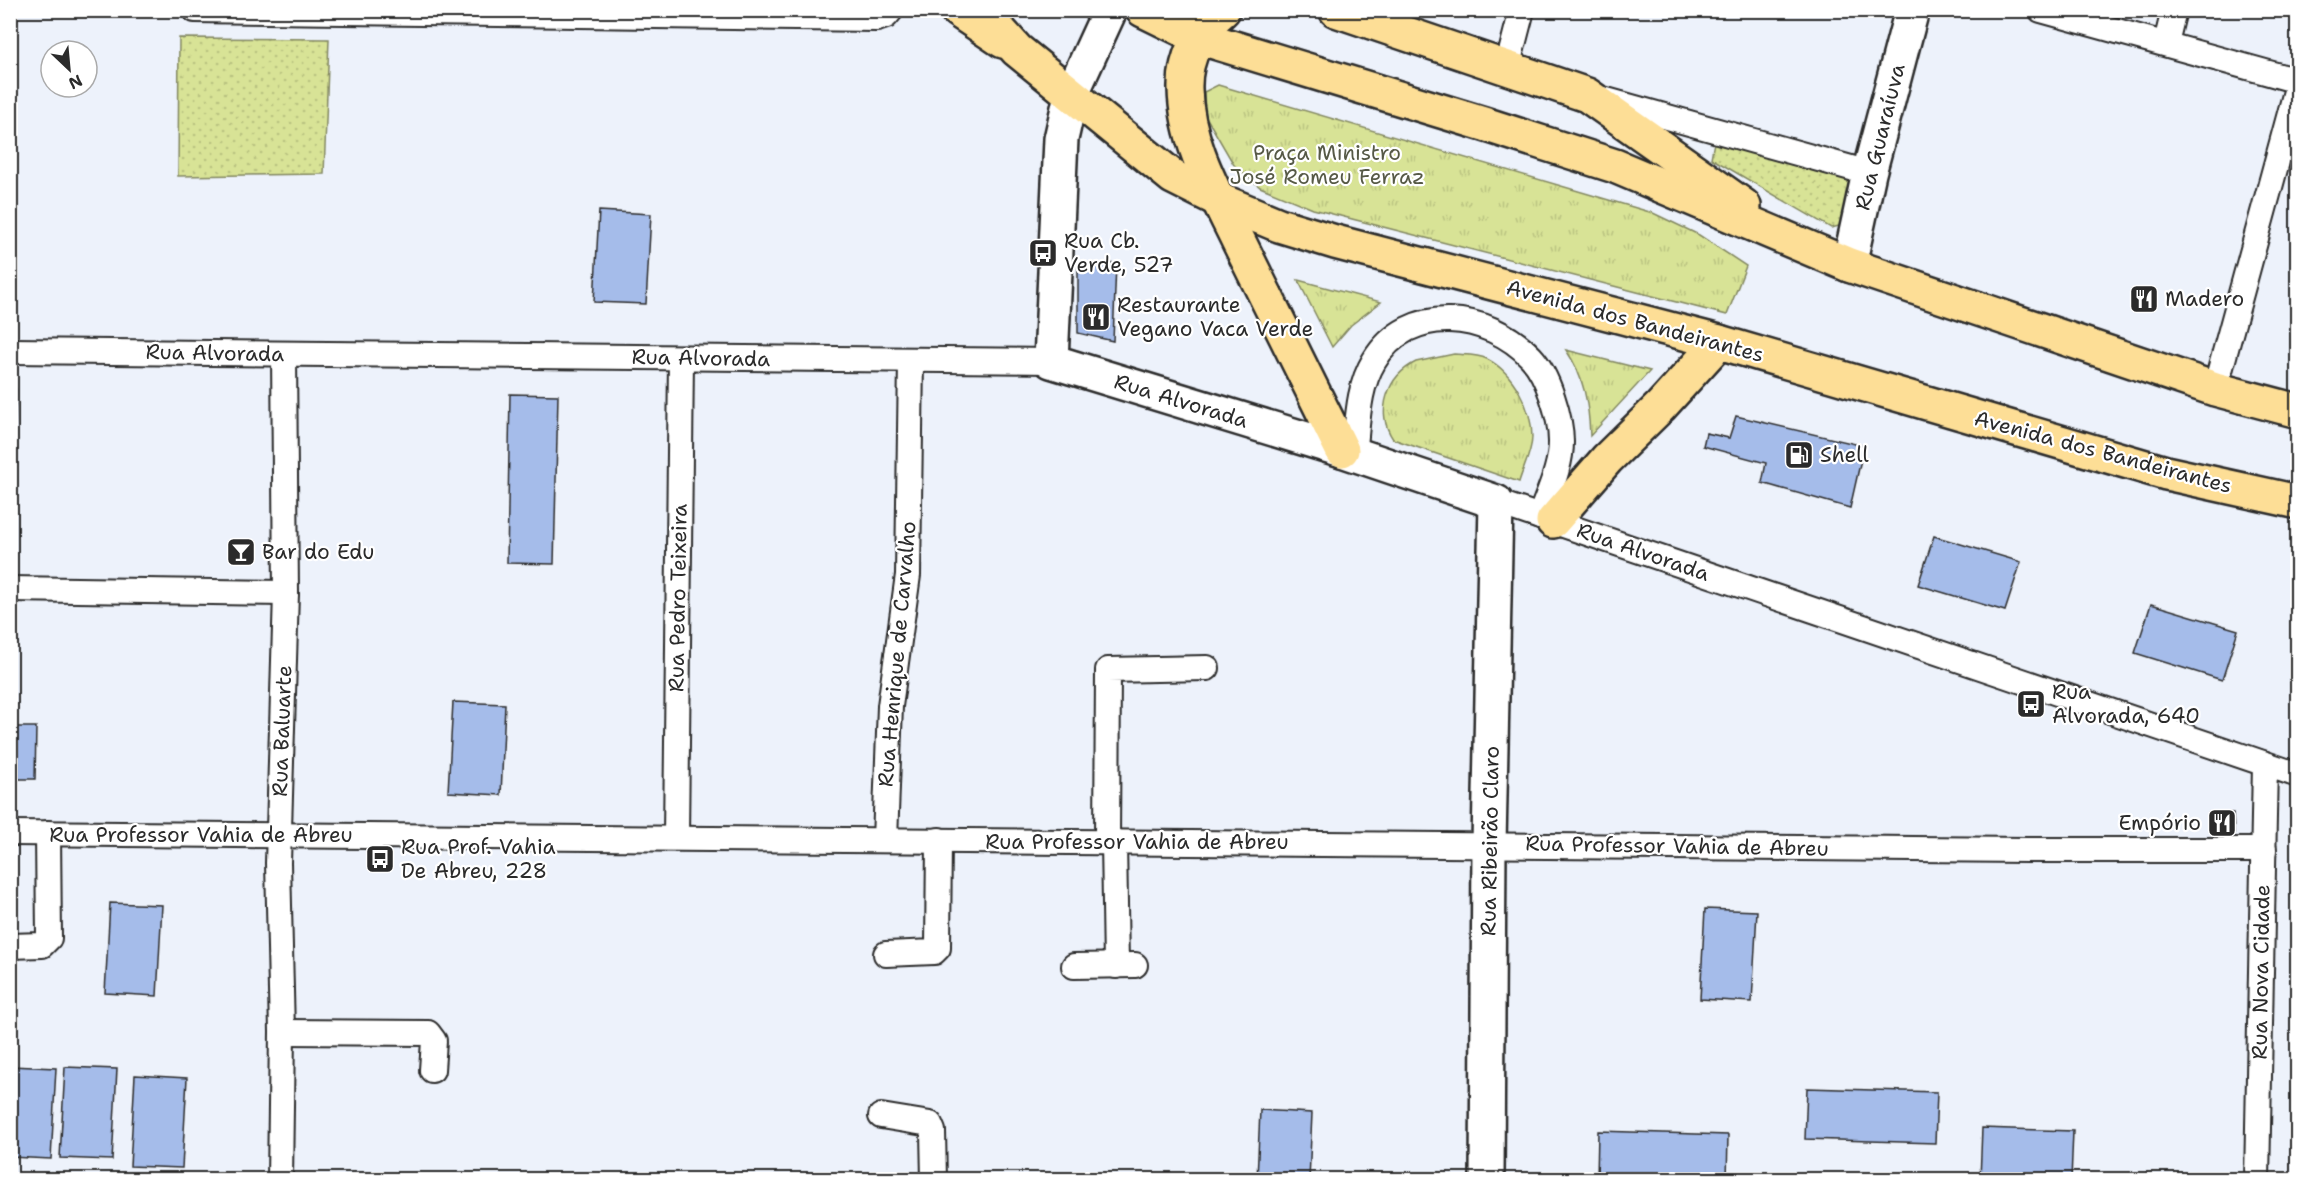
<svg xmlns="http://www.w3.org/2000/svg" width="2308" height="1190" viewBox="0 0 2308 1190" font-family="'Shantell Sans',sans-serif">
<defs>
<pattern id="grass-dots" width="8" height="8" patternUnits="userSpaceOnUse" patternTransform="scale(1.5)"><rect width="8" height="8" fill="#d8e396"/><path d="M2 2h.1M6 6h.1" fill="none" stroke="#bac381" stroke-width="1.8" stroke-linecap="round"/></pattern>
<pattern id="park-tufts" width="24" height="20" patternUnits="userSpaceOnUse" patternTransform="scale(1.5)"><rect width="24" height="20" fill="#d8e396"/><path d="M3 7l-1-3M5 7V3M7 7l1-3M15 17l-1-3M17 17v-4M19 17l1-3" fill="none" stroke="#bac381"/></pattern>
</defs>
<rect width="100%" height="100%" fill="#edf2fb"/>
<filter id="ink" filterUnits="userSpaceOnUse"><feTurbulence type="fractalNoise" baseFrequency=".0167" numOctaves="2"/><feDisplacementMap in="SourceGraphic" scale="12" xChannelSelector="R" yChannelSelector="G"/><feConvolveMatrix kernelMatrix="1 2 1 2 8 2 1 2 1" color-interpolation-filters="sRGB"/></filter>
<g filter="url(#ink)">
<g fill="url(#grass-dots)" stroke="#828760" stroke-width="1.5">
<path d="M 179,38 L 329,39 L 324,174 L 178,176 Z"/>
<path d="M 1715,137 L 1849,177 L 1856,185 L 1848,209 L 1839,226 L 1831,228 L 1711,158 Z"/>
</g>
<g fill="url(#park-tufts)" stroke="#828760" stroke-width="1.5">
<path d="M 1218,85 L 1653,213 L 1699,235 L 1746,266 L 1727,315 L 1313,209 L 1260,187 L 1234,165 L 1205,115 L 1204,92 Z"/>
<path d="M 1298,280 L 1381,302 L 1351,325 L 1332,347 Z"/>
<path d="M 1566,350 L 1650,371 L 1590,436 C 1589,405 1584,376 1566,350 Z"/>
<path d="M 1454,354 C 1465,355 1477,354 1487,359 C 1513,372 1532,408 1532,437 C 1532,452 1523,468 1519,482 L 1393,439 C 1375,412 1387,376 1416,362 Z"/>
</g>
<g fill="#a5bcea" stroke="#2b2b2b" stroke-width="1.5">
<path d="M 599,211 L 651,214 L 646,304 L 594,302 Z"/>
<path d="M 1116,263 L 1113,341 L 1078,333 L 1078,265 Z"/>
<path d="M 10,388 L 16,389 L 14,441 L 10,441 Z"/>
<path d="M 510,394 L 558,395 L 554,564 L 507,563 Z"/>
<path d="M 1736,416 L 1864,446 L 1850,508 L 1762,483 L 1766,463 L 1703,446 L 1706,433 L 1729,438 Z"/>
<path d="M 1934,536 L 2021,562 L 2005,611 L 1918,585 Z"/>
<path d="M 2151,604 L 2238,630 L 2222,680 L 2135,653 Z"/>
<path d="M 453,702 L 505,704 L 501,795 L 448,792 Z"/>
<path d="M 10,727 L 36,727 L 35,779 L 10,779 Z"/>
<path d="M 2210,813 L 2233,813 L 2234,833 L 2212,833 Z"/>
<path d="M 110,903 L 162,905 L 157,996 L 105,993 Z"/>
<path d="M 1705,909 L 1757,911 L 1752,1002 L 1700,999 Z"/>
<path d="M 10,1066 L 56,1068 L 51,1159 L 10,1157 Z"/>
<path d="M 65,1067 L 117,1069 L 112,1160 L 60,1158 Z"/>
<path d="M 135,1075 L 187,1078 L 182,1168 L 130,1166 Z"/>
<path d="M 1807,1088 L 1937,1092 L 1935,1143 L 1805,1139 Z"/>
<path d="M 1260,1110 L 1312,1113 L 1309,1180 L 1257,1180 Z"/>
<path d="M 1982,1128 L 2073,1131 L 2071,1180 L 1980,1180 Z"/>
<path d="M 1598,1131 L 1728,1135 L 1727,1180 L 1597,1180 Z"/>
</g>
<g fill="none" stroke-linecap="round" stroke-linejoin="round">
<g stroke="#2b2b2b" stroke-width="28">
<g id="street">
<path d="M 195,10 L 877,19 L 886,16 L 891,10"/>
<path d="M 2041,10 L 2298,81"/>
<path d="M 2166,43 L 2174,10"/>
<path d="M 1507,68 L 1522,10"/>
<path d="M 1603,99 L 1869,173"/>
<path d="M 10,351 L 1051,361"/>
<path d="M 2215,389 L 2298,84"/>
<path d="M 1354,455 C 1358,424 1357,389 1374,361 C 1409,302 1488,312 1531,357 C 1548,375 1561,418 1561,442 C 1561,468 1548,493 1540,517"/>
<path d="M 1496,502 L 2298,775"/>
<path d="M 10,589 L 286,593"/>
<path d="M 10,833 L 2027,850 L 2264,850"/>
<path d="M 676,838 L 681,358"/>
<path d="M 885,840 L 890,706 L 908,575 L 911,360"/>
<path d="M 1114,841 L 1116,966"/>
<path d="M 1107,842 L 1108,670 L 1207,668"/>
<path d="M 10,946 L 42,945 L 49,938 L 48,833"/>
<path d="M 886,954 L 934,952 L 938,948 L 939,840"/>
<path d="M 1074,966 L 1135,965"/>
<path d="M 282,1032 L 428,1033 L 434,1041 L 432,1070"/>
<path d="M 881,1116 L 930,1124 L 933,1131 L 934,1180"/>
<path d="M 280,1180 L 282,1032 L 278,863 L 286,593 L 284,354"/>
<path d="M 2257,1180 L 2265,764"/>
</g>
</g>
<g stroke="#2b2b2b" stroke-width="38">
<g id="secondary">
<path d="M 1110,10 L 1071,95 L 1061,139 L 1051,361 L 1342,450 L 1496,502 L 1489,844 L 1487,1180"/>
<path d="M 1849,265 L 1869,173 L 1912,10"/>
</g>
</g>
<g stroke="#2b2b2b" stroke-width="38">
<path id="primary" d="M 957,10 L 1003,41"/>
</g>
<g stroke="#2b2b2b" stroke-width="38">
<g id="highway">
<path d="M 981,10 L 1017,50 L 1173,177 L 1219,200 L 1279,225 L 1335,242 L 1719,342 L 2166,473 L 2298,502"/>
<path d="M 1143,10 L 1198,37 L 1484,124 L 1615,166 L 1849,265 L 2215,389 L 2298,411"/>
<path d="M 1223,10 C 1199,29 1184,58 1185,89 C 1186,144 1216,194 1239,242 C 1273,312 1308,381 1342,450"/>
<path d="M 1336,10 L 1587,95 L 1744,206"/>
<path d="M 1553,521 L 1607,459 L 1661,406 L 1719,342"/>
</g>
</g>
<use href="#street" stroke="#fff" stroke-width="24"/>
<use href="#secondary" stroke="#fff" stroke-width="33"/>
<use href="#primary" stroke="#fdde96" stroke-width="33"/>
<use href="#highway" stroke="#fdde96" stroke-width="33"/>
</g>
</g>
<defs>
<g id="bus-square" transform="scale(1.5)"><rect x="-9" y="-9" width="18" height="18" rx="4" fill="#2b2b2b" stroke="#fff"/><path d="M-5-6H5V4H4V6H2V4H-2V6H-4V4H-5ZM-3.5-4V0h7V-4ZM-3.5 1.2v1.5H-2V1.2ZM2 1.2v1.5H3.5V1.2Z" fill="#fff"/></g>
<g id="restaurant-square" transform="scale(1.5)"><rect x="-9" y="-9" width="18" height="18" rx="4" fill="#2b2b2b" stroke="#fff"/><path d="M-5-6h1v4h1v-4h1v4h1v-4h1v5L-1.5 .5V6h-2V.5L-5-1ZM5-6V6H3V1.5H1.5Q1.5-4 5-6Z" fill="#fff"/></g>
<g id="fuel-square" transform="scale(1.5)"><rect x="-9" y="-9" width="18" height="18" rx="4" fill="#2b2b2b" stroke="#fff"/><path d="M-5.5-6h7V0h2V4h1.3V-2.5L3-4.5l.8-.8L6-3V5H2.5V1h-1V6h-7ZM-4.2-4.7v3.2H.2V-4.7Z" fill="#fff"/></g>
<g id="bar-square" transform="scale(1.5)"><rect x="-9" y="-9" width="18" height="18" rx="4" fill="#2b2b2b" stroke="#fff"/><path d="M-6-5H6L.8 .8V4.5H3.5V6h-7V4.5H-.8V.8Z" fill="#fff"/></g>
</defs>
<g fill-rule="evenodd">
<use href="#bus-square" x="1043" y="253"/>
<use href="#restaurant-square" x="2144" y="299"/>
<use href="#restaurant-square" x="1096" y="317"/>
<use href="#fuel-square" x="1799" y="455"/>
<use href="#bar-square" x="241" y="552"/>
<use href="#bus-square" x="2031" y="704"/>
<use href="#restaurant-square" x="2222" y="823"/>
<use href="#bus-square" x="380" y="859"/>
</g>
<g text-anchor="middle" stroke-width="4.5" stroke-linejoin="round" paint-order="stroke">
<g font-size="21" fill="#2b2b2b" stroke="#fff">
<text transform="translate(1880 137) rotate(-76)" y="7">Rua Guaraíuva</text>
<text transform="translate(1635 321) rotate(15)" y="7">Avenida dos Bandeirantes</text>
<text transform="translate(215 353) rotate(1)" y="7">Rua Alvorada</text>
<text transform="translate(701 358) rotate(1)" y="7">Rua Alvorada</text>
<text transform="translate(1181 401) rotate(17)" y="7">Rua Alvorada</text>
<text transform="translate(2103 452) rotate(15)" y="7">Avenida dos Bandeirantes</text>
<text transform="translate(1643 552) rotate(19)" y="7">Rua Alvorada</text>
<text transform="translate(678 598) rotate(-89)" y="7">Rua Pedro Teixeira</text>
<text transform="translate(897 654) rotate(-85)" y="7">Rua Henrique de Carvalho</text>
<text transform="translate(282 731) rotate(-88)" y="7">Rua Baluarte</text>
<text x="201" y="842">Rua Professor Vahia de Abreu</text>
<text transform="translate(1490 841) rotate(-89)" y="7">Rua Ribeirão Claro</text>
<text x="1137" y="849">Rua Professor Vahia de Abreu</text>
<text transform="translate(1677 846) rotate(1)" y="7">Rua Professor Vahia de Abreu</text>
<text transform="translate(2261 972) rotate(-89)" y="7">Rua Nova Cidade</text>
</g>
<g font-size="21" fill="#565946" stroke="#fff">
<text x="1327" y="160">Praça Ministro<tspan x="1327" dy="24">José Romeu Ferraz</tspan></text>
</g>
<g font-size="21" fill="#2b2b2b" stroke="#fff" text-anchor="start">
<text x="1064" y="248">Rua Cb.<tspan x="1064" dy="24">Verde, 527</tspan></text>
<text x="2165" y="306">Madero</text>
<text x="1117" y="312">Restaurante<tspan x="1117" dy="24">Vegano Vaca Verde</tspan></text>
<text x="1820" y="462">Shell</text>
<text x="262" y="559">Bar do Edu</text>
<text x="2052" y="699">Rua<tspan x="2052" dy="24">Alvorada, 640</tspan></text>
<text x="2201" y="830" text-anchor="end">Empório</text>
<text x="401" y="854">Rua Prof. Vahia<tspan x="401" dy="24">De Abreu, 228</tspan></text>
</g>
</g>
<rect width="2308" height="1190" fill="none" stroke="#fff" stroke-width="36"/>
<rect x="18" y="18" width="2272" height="1154" fill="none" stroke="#2b2b2b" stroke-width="2" filter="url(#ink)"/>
<g transform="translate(69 69) rotate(154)"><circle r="28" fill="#ffffff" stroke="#aaaaaa" stroke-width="1.5"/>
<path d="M0-4.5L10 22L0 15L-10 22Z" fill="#2b2b2b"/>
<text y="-9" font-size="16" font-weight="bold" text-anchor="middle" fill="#2b2b2b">N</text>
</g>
</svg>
